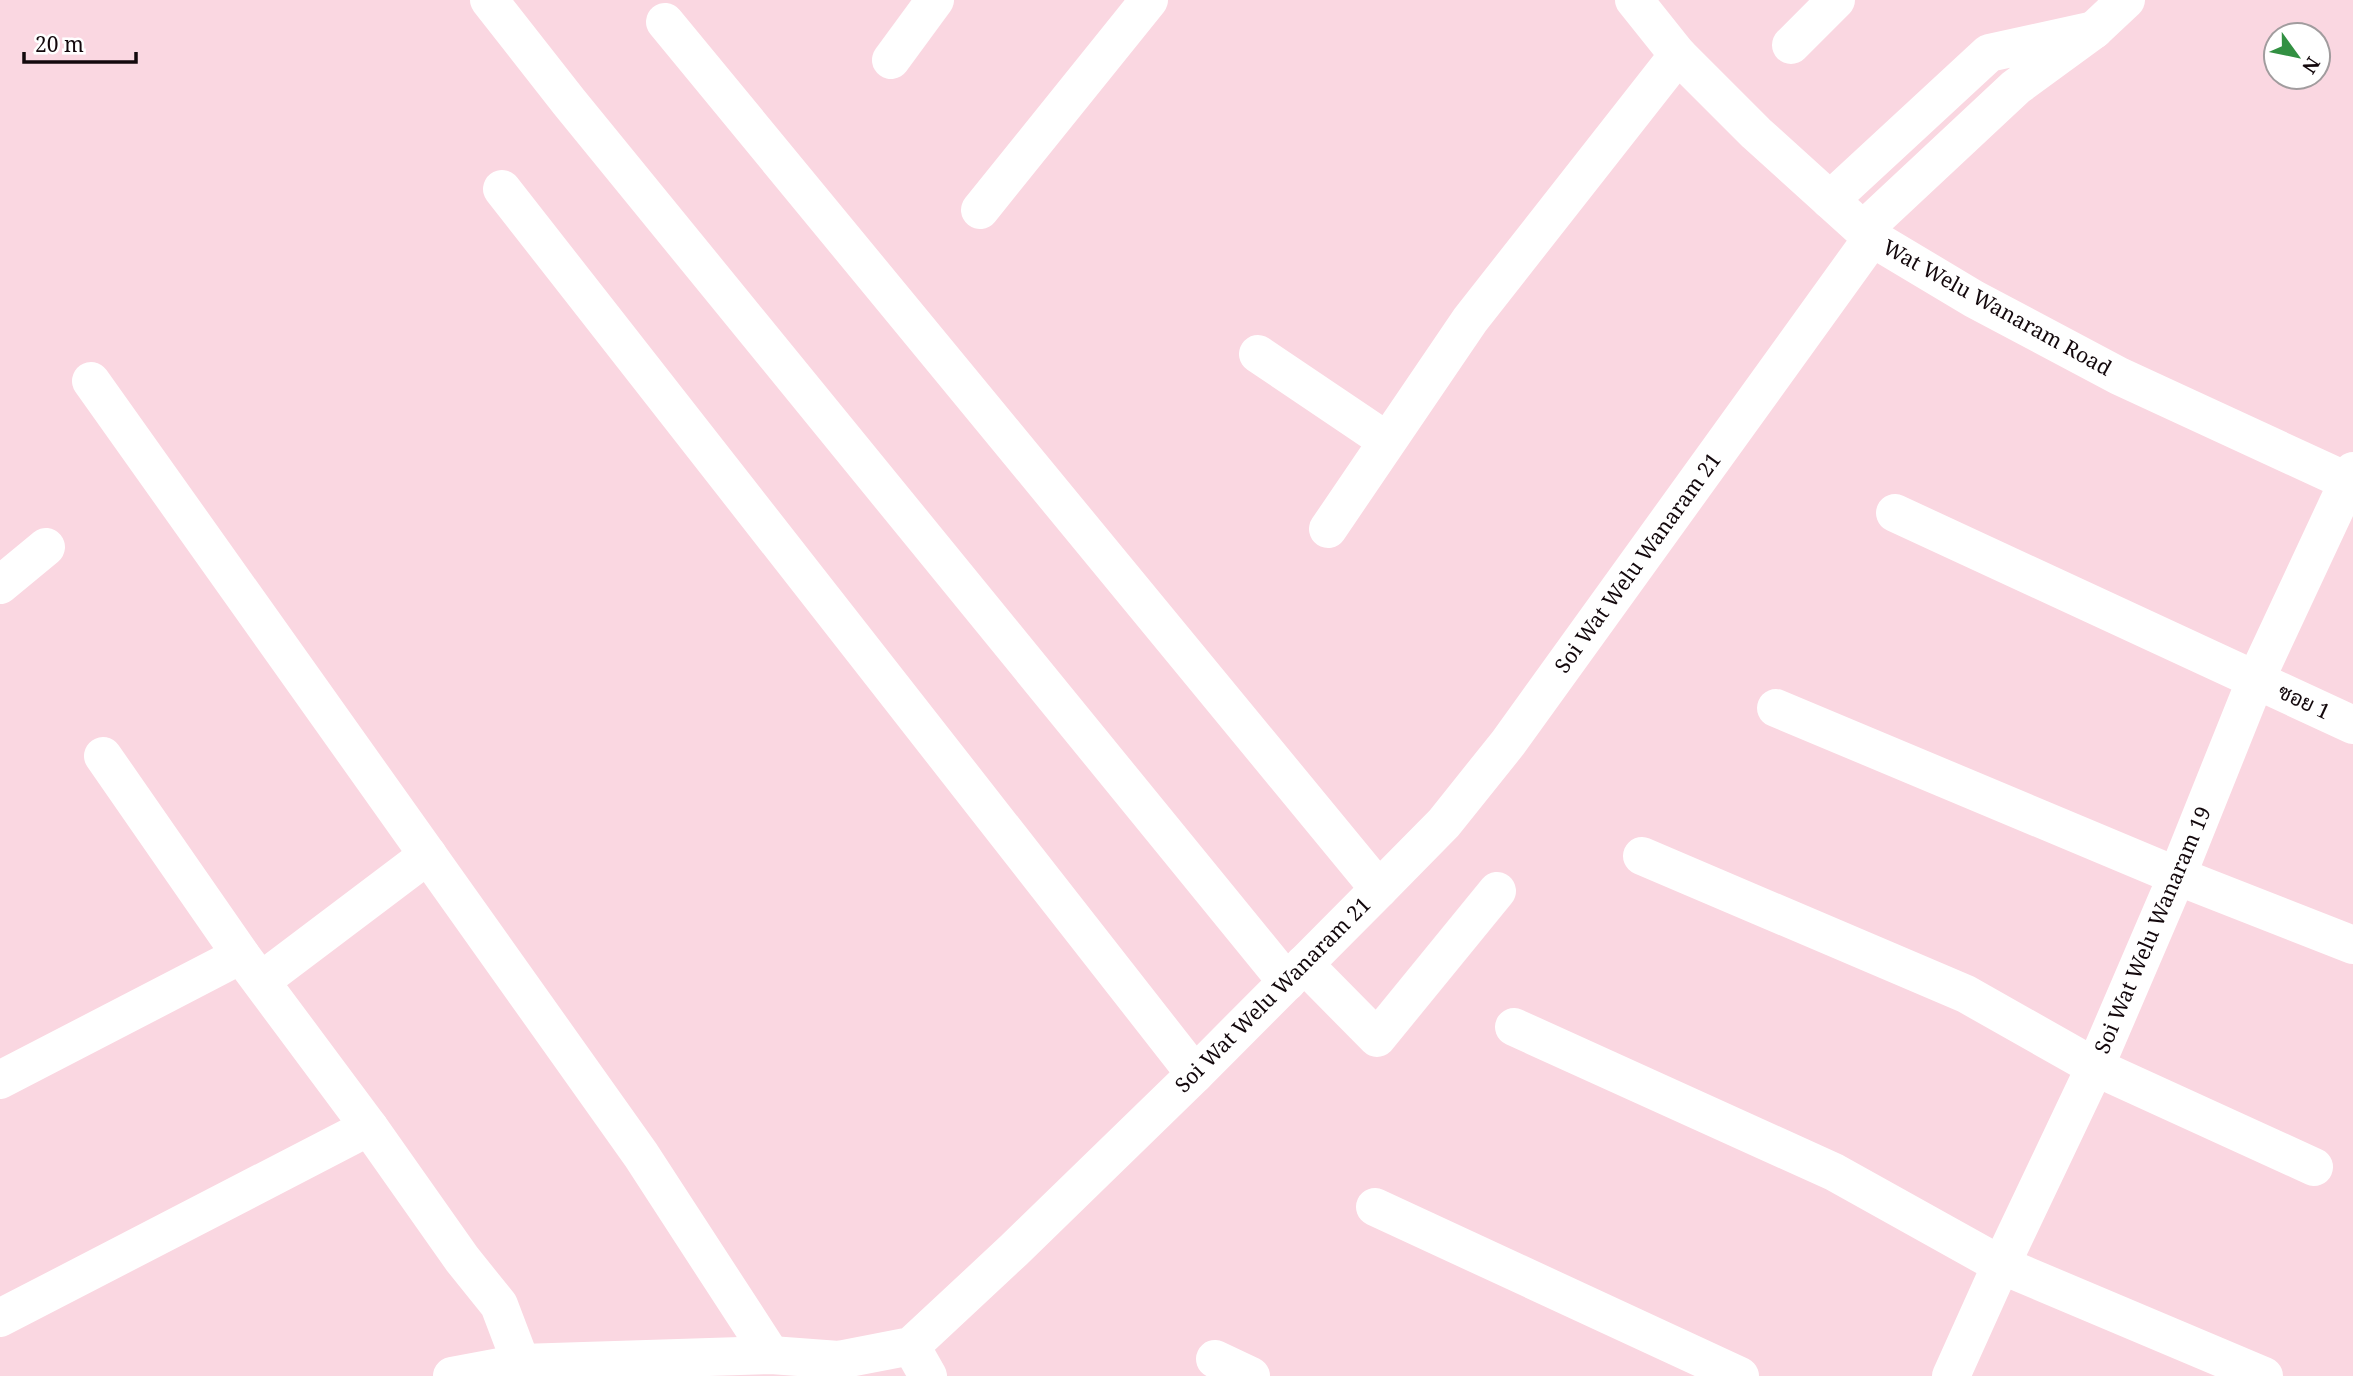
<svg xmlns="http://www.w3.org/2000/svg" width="2353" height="1376" viewBox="0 0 2353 1376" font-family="'Noto Serif',Sarabun,serif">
<rect width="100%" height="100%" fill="#fad7e1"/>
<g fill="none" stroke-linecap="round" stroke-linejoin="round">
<g stroke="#fff" stroke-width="38">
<path d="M 489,0 L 569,102 L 1287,982"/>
<path d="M 1634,0 L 1678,55 L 1756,133 L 1872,238 L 1974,299 L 2119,376 L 2353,484"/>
<path d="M 665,22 L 1379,889"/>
<path d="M 2094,30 L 2126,0"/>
<path d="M 1791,45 L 1836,0"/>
<path d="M 891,60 L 935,0"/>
<path d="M 502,189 L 1195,1074"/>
<path d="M 1830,200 L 1989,53 L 2094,30 L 2016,87 L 1863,230"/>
<path d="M 980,210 L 1149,0"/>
<path d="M 1258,354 L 1387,441"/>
<path d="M 91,381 L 641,1155 L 771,1355"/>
<path d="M 1895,513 L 2353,725"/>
<path d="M 1328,529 L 1470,320 L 1678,55"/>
<path d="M 0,585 L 46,547"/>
<path d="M 1776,708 L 2177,876 L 2353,945"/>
<path d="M 103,756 L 241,955 L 369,1127 L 462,1259 L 499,1305 L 521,1363"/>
<path d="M 1642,856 L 1966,994 L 2095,1067 L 2314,1167"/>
<path d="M 1304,964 L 1377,1038 L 1497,891"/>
<path d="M 261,981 L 428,855"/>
<path d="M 1514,1027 L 1834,1172 L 2001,1265 L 2264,1376"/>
<path d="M 0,1080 L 241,955"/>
<path d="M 1375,1207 L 1740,1376"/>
<path d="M 0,1318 L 369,1127"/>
<path d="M 911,1346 L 928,1376"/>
<path d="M 1215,1359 L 1251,1376"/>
<path d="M 452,1376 L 521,1363 L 771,1355 L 839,1360 L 911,1346 L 1014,1250 L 1195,1074 L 1379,889 L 1444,823 L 1508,743 L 1872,238"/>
<path d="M 1951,1376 L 2001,1265 L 2095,1067 L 2177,876 L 2256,679 L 2353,471"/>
</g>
</g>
<g text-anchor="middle" stroke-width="5" stroke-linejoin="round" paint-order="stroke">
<g font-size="21" fill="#13080c" stroke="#fff">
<text transform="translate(1997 308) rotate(29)" y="7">Wat Welu Wanaram Road</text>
<text transform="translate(1638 563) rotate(-54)" y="7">Soi Wat Welu Wanaram 21</text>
<text transform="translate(2304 702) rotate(25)" y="7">ซอย 1</text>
<text transform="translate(2153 930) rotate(-67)" y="7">Soi Wat Welu Wanaram 19</text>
<text transform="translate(1273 995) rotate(-45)" y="7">Soi Wat Welu Wanaram 21</text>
</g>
</g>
<g transform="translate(2297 56) rotate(123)"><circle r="33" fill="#ffffff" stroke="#a19c9e" stroke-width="2"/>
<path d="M0-5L12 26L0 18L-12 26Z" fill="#329042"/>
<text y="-10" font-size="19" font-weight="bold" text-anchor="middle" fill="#13080c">N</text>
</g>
<path d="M24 52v10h112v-10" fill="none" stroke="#13080c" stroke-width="3.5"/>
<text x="35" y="52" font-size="21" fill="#13080c" stroke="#ffffff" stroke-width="5" paint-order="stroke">20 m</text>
</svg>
